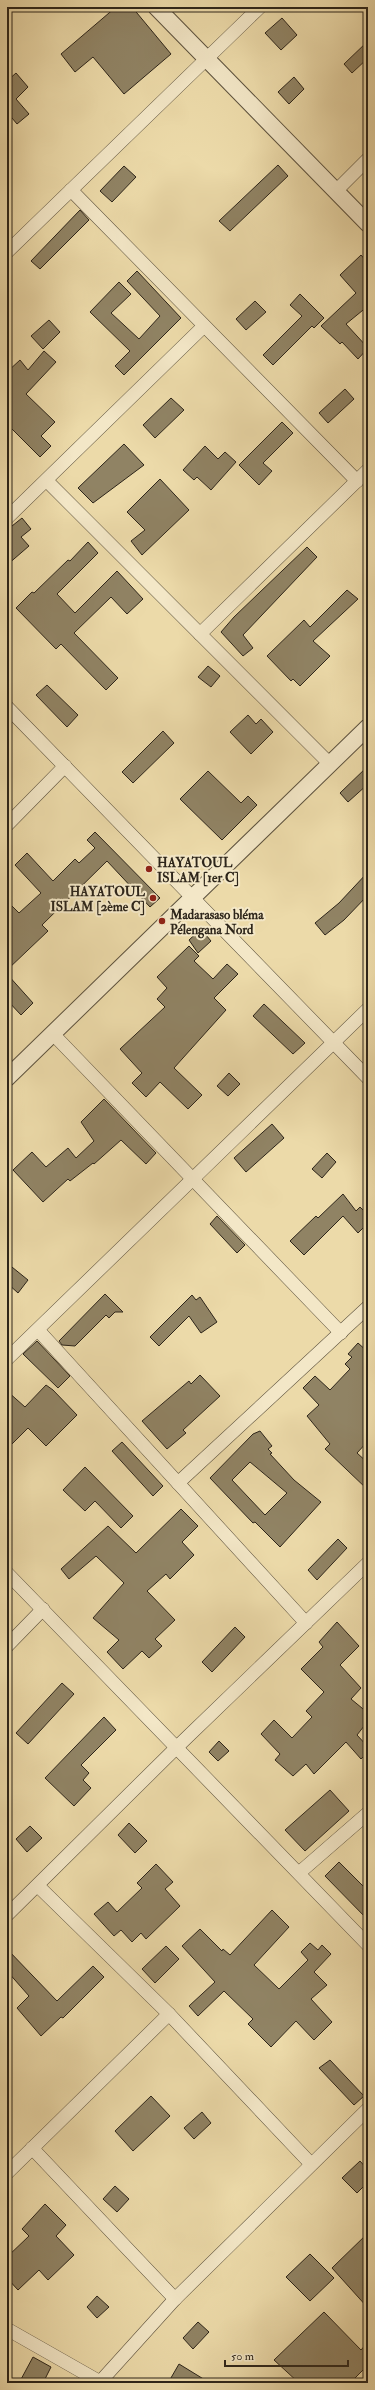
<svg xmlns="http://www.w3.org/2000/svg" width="375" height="2390" viewBox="0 0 375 2390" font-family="'IM FELL Double Pica',serif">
<rect width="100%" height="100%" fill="#ecdaa9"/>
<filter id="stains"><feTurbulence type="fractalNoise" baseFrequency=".005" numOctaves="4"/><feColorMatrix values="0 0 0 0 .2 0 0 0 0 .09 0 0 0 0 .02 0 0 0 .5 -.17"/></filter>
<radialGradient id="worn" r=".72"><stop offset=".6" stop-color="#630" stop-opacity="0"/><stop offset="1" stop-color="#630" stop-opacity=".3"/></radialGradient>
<g fill="#908364" stroke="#2d251a" fill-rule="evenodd">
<path d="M 116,7 L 132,7 L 171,54 L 124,94 L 93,57 L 75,72 L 61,54 Z"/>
<path d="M 282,18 L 297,35 L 281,50 L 265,33 Z"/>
<path d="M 368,41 L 368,58 L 352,73 L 344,64 Z"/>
<path d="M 16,73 L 28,87 L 16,99 L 29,114 L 17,124 L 7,112 L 7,81 Z"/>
<path d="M 294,77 L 304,89 L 289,104 L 278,92 Z"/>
<path d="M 278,165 L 288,176 L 230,231 L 219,221 Z"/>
<path d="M 124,166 L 136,177 L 112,202 L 100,191 Z"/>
<path d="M 80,210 L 89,220 L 40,269 L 31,261 Z"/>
<path d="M 361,255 L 368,263 L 368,306 L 346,324 L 368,348 L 358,359 L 342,342 L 340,344 L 321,326 L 356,293 L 340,275 Z"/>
<path d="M 137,271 L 181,318 L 124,375 L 115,366 L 130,351 L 90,312 L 119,282 L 131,294 L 111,313 L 139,339 L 160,316 L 127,281 Z"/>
<path d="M 300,294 L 324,318 L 314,328 L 312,326 L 273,365 L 263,355 L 302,316 L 290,305 Z"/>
<path d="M 255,301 L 266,312 L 246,330 L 236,319 Z"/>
<path d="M 49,320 L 60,332 L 43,349 L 31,336 Z"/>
<path d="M 44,351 L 56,362 L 26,394 L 55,422 L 41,436 L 51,446 L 40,457 L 7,424 L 7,372 L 20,360 L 28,370 Z"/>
<path d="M 345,389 L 354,399 L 328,423 L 319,413 Z"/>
<path d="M 171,398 L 184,410 L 155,438 L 143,425 Z"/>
<path d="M 282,422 L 293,433 L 263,463 L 272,471 L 259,485 L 239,465 Z"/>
<path d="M 124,444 L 144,465 L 93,503 L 78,488 Z"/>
<path d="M 205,446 L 218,459 L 225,452 L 236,462 L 211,490 L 197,477 L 194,480 L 183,470 Z"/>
<path d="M 160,479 L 189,510 L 142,555 L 131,541 L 145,530 L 127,512 Z"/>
<path d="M 22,518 L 31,529 L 21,537 L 29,546 L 7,565 L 7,526 L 12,526 Z"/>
<path d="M 88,542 L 98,553 L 57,594 L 75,613 L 117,571 L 143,599 L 127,614 L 111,597 L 74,633 L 118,678 L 106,690 L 61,644 L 56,649 L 16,608 L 32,592 L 34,593 L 68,560 L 70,561 Z"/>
<path d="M 307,547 L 317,557 L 243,635 L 253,648 L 243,656 L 221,632 L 234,617 Z"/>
<path d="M 347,590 L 358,599 L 313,641 L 330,656 L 300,686 L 293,679 L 291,681 L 267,656 L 304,620 L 310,627 Z"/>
<path d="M 208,666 L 220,676 L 211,687 L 198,677 Z"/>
<path d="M 47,685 L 78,715 L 67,727 L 36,695 Z"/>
<path d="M 248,715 L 256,724 L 261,719 L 273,732 L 251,754 L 230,732 Z"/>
<path d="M 163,731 L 174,743 L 133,783 L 122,772 Z"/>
<path d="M 368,766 L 368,784 L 348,802 L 340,793 Z"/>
<path d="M 208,771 L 241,803 L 248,796 L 257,805 L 222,840 L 180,799 Z"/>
<path d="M 95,832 L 160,898 L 150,907 L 107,861 L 42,925 L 48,931 L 7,970 L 7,901 L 19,913 L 41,893 L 15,865 L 27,853 L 53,881 L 75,859 L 79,863 L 95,848 L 87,840 Z"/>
<path d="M 368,872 L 368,895 L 344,920 L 325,935 L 315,923 L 339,903 Z"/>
<path d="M 201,929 L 211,941 L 198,953 L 189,940 Z"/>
<path d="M 189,946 L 199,956 L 194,961 L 213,979 L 227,964 L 238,974 L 214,998 L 226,1010 L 174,1068 L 202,1095 L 188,1109 L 160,1082 L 146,1097 L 132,1083 L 142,1073 L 120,1049 L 165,1007 L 157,999 L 167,988 L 157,977 Z"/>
<path d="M 7,974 L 33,1003 L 21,1015 L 7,1000 Z"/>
<path d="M 264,1004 L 305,1043 L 293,1054 L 253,1016 Z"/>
<path d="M 229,1073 L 240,1084 L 228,1096 L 217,1086 Z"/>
<path d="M 104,1099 L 156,1153 L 146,1164 L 121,1140 L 94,1164 L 93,1163 L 70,1181 L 68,1179 L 43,1202 L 13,1170 L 32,1152 L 46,1167 L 68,1148 L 76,1158 L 94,1141 L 81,1122 Z"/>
<path d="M 272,1124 L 284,1138 L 246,1172 L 234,1158 Z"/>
<path d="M 327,1153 L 336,1162 L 322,1178 L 312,1169 Z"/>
<path d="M 343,1194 L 356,1211 L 360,1207 L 368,1215 L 368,1223 L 358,1233 L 343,1216 L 304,1255 L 290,1241 L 316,1216 L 318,1218 Z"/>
<path d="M 217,1216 L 245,1245 L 237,1253 L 210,1224 Z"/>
<path d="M 7,1263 L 28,1280 L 18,1293 L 7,1283 Z"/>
<path d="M 105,1294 L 123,1312 L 115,1312 L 109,1318 L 106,1315 L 75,1346 L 62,1345 L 59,1341 Z"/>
<path d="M 192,1295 L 196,1300 L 200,1297 L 217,1322 L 201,1333 L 189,1316 L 159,1346 L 150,1337 Z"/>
<path d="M 37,1341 L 70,1376 L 58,1388 L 23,1354 Z"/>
<path d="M 358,1343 L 368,1352 L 368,1441 L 357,1453 L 368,1463 L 368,1490 L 325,1449 L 330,1444 L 307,1416 L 319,1405 L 303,1388 L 315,1376 L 330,1390 L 350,1369 L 345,1364 L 352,1357 L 348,1354 Z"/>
<path d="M 200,1375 L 220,1396 L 183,1430 L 186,1433 L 167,1449 L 142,1421 L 189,1381 L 191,1384 Z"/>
<path d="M 46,1385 L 53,1390 L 77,1415 L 46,1446 L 28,1428 L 7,1449 L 7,1391 L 25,1407 Z"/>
<path d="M 260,1431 L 272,1446 L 268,1449 L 272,1453 L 270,1454 L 294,1480 L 321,1502 L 280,1547 L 255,1522 L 253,1523 L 210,1478 L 253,1434 ZM 250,1462 L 287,1493 L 265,1515 L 232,1480 Z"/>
<path d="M 122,1442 L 163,1486 L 153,1496 L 112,1451 Z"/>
<path d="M 85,1467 L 133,1516 L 121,1528 L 95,1501 L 85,1511 L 63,1490 Z"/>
<path d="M 181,1509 L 198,1526 L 182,1542 L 194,1555 L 170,1579 L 166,1574 L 147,1591 L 175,1620 L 155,1639 L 162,1646 L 149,1658 L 142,1651 L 123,1669 L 107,1652 L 119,1640 L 93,1618 L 124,1583 L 96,1556 L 69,1579 L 61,1569 L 108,1526 L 136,1553 Z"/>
<path d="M 338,1539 L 347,1548 L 317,1580 L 308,1570 Z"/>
<path d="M 337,1622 L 359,1646 L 340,1665 L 361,1688 L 351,1699 L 368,1713 L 368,1721 L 357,1735 L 368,1747 L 368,1752 L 361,1759 L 346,1742 L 314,1774 L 306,1764 L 293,1776 L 275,1760 L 280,1754 L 261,1734 L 274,1720 L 292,1738 L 312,1717 L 306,1711 L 324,1692 L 301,1669 L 323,1647 L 319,1642 Z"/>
<path d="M 235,1627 L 245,1637 L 212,1672 L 202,1662 Z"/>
<path d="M 62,1683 L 74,1694 L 28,1744 L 16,1733 Z"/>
<path d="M 104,1717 L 116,1730 L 81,1765 L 89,1773 L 83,1780 L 91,1788 L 74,1806 L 45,1778 Z"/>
<path d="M 219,1741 L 229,1751 L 218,1761 L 209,1752 Z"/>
<path d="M 330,1790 L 349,1811 L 305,1851 L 285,1830 Z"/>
<path d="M 129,1823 L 147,1841 L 135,1853 L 118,1835 Z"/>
<path d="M 30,1826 L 42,1838 L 27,1852 L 16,1839 Z"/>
<path d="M 339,1862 L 368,1891 L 368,1920 L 325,1876 Z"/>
<path d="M 156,1864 L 173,1882 L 165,1889 L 180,1906 L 146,1939 L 141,1933 L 132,1942 L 121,1930 L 114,1936 L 94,1914 L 108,1902 L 117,1912 L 142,1888 L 137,1883 Z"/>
<path d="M 272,1910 L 289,1927 L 254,1965 L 279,1989 L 308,1960 L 301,1952 L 310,1943 L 318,1950 L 322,1945 L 331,1954 L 314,1972 L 327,1985 L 311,1999 L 332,2022 L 314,2040 L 296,2021 L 271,2047 L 248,2024 L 253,2019 L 224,1991 L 198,2016 L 189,2006 L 215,1982 L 182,1946 L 200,1929 L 222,1951 L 223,1949 L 230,1955 Z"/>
<path d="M 166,1946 L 179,1959 L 155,1983 L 142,1969 Z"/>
<path d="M 7,1949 L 57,2001 L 93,1966 L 104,1977 L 63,2018 L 61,2017 L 41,2036 L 17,2008 L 29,1996 L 7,1971 Z"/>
<path d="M 330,2060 L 364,2096 L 354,2105 L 319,2068 Z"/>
<path d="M 151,2096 L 170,2116 L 133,2151 L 115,2131 Z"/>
<path d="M 202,2112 L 211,2123 L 194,2139 L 184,2128 Z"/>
<path d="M 360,2161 L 368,2170 L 368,2182 L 357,2193 L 342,2178 Z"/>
<path d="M 115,2186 L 129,2199 L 117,2212 L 103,2199 Z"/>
<path d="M 45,2204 L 66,2225 L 56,2236 L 74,2255 L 48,2280 L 39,2270 L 18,2290 L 7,2278 L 7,2257 L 29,2236 L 22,2229 Z"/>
<path d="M 368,2233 L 368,2308 L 332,2268 Z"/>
<path d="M 310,2254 L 334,2278 L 310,2301 L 286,2277 Z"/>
<path d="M 97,2296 L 109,2307 L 97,2318 L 87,2307 Z"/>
<path d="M 324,2312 L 361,2350 L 368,2342 L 368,2365 L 350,2383 L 299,2383 L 274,2360 Z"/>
<path d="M 198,2322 L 209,2332 L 193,2349 L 183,2338 Z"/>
<path d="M 33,2357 L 51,2367 L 43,2383 L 19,2383 Z"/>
<path d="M 179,2364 L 210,2383 L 168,2383 Z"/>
</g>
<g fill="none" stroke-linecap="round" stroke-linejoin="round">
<g stroke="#5d523e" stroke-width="14">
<g id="minor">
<path d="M 71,190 L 357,481"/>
<path d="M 336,191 L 368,159"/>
<path d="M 7,252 L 260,7"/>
<path d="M 47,481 L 330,764"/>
<path d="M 7,518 L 204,326"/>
<path d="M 200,634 L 368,470"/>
<path d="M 7,707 L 368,1078"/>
<path d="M 7,825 L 65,766"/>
<path d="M 53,1034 L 341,1333"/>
<path d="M 38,1330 L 306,1623"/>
<path d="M 7,1359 L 368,1009"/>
<path d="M 178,1483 L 368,1307"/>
<path d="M 7,1573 L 368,1945"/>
<path d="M 7,1646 L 43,1609"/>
<path d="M 299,1873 L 368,1813"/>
<path d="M 38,1886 L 169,2014 L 311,2164"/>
<path d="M 7,1915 L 177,1747 L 368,1563"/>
<path d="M 32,2148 L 175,2299"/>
<path d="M 7,2173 L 169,2014"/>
<path d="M 7,2329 L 102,2383"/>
<path d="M 100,2382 L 175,2299 L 368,2109"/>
</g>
</g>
<g stroke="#5d523e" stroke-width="18">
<g id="tertiary">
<path d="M 156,7 L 368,224"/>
<path d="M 7,1078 L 368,727"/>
</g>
</g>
<use href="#minor" stroke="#f3e7c7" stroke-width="13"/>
<use href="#tertiary" stroke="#f3e7c7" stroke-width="16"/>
</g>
<g fill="#8f2418" stroke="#f3e7c7" stroke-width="1.5">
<circle cx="149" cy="869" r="4"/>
<circle cx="153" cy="898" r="4"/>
<circle cx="162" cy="921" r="4"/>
</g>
<g text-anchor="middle" stroke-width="4" stroke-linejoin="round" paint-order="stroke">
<g font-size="13" font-weight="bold" fill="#2d251a" stroke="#f3e7c7" text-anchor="start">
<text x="157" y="867">HAYATOUL<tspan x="157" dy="15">ISLAM [1er C]</tspan></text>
<text x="145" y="896" text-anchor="end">HAYATOUL<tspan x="145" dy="15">ISLAM [2ème C]</tspan></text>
<text x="170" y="919">Madarasaso bléma<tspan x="170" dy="15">Pélengana Nord</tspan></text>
</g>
</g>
<rect width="375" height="2390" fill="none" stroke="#ecdaa9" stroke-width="24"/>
<rect x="8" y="8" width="359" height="2374" fill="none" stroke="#2d251a" stroke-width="2"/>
<rect x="12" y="12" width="351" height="2366" fill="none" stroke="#2d251a"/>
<path d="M225 2360v6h123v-6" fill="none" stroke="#2d251a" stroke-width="2"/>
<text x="231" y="2360" font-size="12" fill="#2d251a" stroke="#f3e7c7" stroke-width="3" paint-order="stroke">50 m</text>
<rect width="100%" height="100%" filter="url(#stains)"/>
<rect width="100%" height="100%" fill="url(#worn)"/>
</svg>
